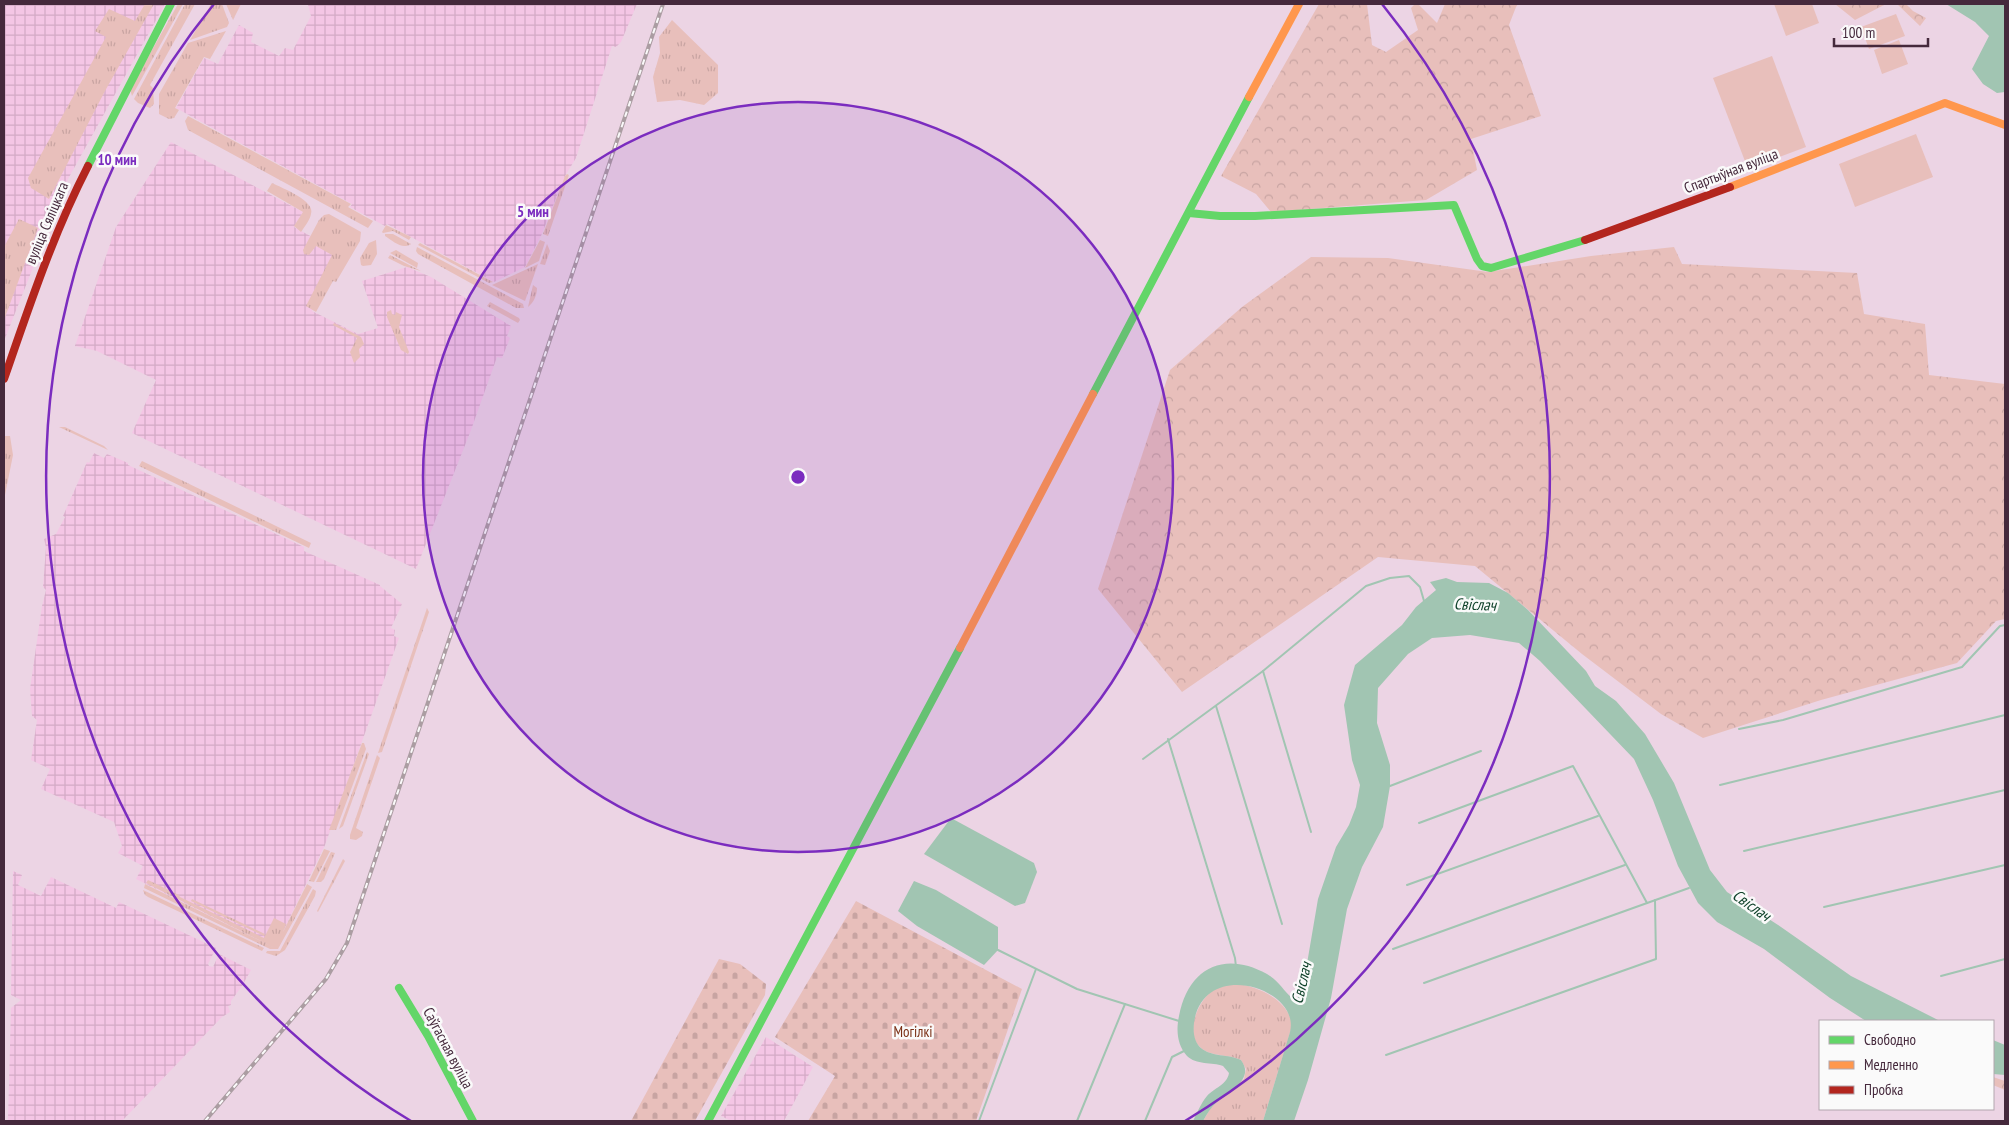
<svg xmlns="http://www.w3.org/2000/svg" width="2009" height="1125" viewBox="0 0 2009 1125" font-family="'PT Sans Narrow',sans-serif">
<defs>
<pattern id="industrial-grid" width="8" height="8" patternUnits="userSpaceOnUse" patternTransform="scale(1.25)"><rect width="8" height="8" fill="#f4c6e5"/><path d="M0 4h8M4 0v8" fill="none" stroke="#d3aac5"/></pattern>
<pattern id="grass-tufts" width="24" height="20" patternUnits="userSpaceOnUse" patternTransform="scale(1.25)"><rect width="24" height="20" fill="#e8bfbb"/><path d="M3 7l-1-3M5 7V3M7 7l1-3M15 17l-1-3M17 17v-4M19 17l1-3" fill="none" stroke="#c8a4a2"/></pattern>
<pattern id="forest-crowns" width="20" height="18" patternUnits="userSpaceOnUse" patternTransform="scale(1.25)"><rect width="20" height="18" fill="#e8bfbb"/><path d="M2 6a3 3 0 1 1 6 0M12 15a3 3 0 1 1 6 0" fill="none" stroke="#c8a4a2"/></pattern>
<pattern id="cemetery-stones" width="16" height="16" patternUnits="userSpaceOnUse" patternTransform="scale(1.25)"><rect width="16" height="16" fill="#e8bfbb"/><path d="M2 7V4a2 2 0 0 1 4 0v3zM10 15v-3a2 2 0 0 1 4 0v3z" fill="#c8a4a2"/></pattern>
</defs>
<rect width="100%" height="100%" fill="#ecd4e4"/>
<g fill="url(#industrial-grid)">
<path d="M 4,4 L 165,4 L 68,179 L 4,341 Z"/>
<path d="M 306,4 L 637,4 L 621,42 L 616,47 L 612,46 L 576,158 L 565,176 L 541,236 L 525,267 L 494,282 L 387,224 L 385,226 L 350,207 L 352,204 L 176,108 L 204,58 L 218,64 L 239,25 L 253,33 L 251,42 L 279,56 L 285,48 L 293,50 L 311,16 L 308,5 Z"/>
<path d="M 171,142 L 303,212 L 294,227 L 343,254 L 312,311 L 358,334 L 378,328 L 362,281 L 407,267 L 431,277 L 511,326 L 507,336 L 510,338 L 502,358 L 497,357 L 471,430 L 416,569 L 132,433 L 156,380 L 97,351 L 75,346 L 116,227 Z"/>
<path d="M 94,453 L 104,458 L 107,454 L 128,463 L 128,465 L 304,547 L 304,551 L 380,585 L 380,586 L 402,604 L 391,628 L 395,630 L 394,636 L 399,638 L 325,845 L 275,948 L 136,879 L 143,866 L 118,853 L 122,846 L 114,822 L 41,789 L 50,769 L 31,760 L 37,720 L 32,716 L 30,689 L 42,606 L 46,590 L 43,587 L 46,547 L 44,539 L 56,534 L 65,517 L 63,516 L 87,462 L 89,463 Z"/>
<path d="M 13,871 L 22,875 L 18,885 L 41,896 L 51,877 L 116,908 L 119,902 L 216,948 L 208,964 L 209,966 L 213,967 L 219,954 L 251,970 L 242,986 L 231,1001 L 231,1005 L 228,1006 L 230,1012 L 222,1017 L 122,1121 L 8,1121 L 11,1008 L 21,1000 L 11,995 Z"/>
<path d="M 766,1037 L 813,1067 L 784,1121 L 731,1121 L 721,1116 Z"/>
</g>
<g fill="url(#grass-tufts)">
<path d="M 145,4 L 154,4 L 105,91 L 49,199 L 31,188 L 28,178 L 106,37 L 95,31 L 109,9 L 135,21 Z"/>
<path d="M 178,4 L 183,4 L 132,96 L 130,89 Z"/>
<path d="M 185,4 L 195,4 L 150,85 L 153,88 L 154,104 L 150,108 L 138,103 L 134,99 Z"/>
<path d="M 211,4 L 222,4 L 229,23 L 227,27 L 190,40 Z"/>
<path d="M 226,4 L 241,4 L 233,20 Z"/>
<path d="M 672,20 L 718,65 L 718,93 L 704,105 L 680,100 L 657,102 L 653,77 L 660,53 L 659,37 Z"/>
<path d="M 226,31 L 210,59 L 204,57 L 175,108 L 179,110 L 174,118 L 169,119 L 159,114 L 159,94 L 188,43 Z"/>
<path d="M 188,116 L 351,204 L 348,207 L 373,221 L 368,228 L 188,130 L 185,121 Z"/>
<path d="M 567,174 L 569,175 L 548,236 L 543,234 L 565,176 Z"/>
<path d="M 272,183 C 282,188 316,201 311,214 C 310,220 305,226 301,232 L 294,226 L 303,212 L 267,191 Z"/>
<path d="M 329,214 L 361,232 L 360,241 L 336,282 L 333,281 L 316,312 L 306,306 L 332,255 L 316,246 L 309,255 L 304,254 L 303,250 L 319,220 L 324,215 Z"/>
<path d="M 19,219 L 38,228 L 4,320 L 4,247 Z"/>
<path d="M 386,225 L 411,237 L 409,240 L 393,231 L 383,233 L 382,232 Z"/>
<path d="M 385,234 L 393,234 L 411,244 C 402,250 393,241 385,236 Z"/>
<path d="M 376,240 L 377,254 L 371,265 L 363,266 L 361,265 L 360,258 L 369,243 Z"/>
<path d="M 540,240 L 545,242 L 539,261 L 525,268 Z"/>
<path d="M 420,243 L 493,282 L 489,283 L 418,245 Z"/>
<path d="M 547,244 L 550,251 L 545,265 L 540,264 Z"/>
<path d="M 417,247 L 523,304 L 524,308 L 516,308 L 418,254 L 416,251 Z"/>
<path d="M 396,250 L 418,263 L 417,268 L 390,253 Z"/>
<path d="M 390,255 L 421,271 L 404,266 L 388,258 Z"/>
<path d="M 538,264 L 525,301 L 492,285 Z"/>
<path d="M 533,285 L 537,288 C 537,295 534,302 528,307 Z"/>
<path d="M 490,302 L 519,318 L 520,320 L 518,323 L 487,306 Z"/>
<path d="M 391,310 L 392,314 L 395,315 L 396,312 L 402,315 L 399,327 L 409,352 L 408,354 L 401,350 L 387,317 L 387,312 Z"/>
<path d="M 334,323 L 361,337 L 364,344 L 359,349 L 360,357 L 354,363 L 350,352 L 357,338 L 333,325 Z"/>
<path d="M 59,427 L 65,427 L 104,446 L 108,450 Z"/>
<path d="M 4,436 L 10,436 L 13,455 L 4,500 Z"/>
<path d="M 142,461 L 311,543 L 309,548 L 139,466 Z"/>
<path d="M 427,608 L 429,612 L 382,752 L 378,753 Z"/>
<path d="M 362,743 L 364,743 L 366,749 L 336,830 L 329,830 Z"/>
<path d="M 367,752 L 369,754 L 343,826 L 339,829 Z"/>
<path d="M 377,755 L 380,758 L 356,828 L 363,832 L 362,836 L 356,840 L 350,839 L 350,835 Z"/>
<path d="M 324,849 L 330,851 L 314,882 L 309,881 Z"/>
<path d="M 331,852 L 335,853 L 324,879 L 321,882 L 316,882 Z"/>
<path d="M 343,859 L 345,861 L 318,912 L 317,911 Z"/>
<path d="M 148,880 L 179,895 L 180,897 L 264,938 L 274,918 L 286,924 L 283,932 L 307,884 L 312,887 L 278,949 L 270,949 L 144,888 L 145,884 L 275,948 L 146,883 Z"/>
<path d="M 313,889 L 316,891 L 315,896 L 285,950 L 276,956 L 266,953 L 267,951 L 280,951 Z"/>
<path d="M 143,890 L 264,948 L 262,951 L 148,897 L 145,895 Z"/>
<path d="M 192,899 L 265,934 L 264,936 L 191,901 Z"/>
<path d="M 1238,984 C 1260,987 1290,1001 1292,1026 L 1263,1121 L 1203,1121 L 1212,1106 L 1244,1079 L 1246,1069 L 1241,1060 C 1229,1054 1210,1057 1200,1047 C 1184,1032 1199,998 1215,989 C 1223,985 1230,984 1238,984 Z"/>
</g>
<g fill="url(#forest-crowns)">
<path d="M 1319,4 L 1367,4 L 1372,45 L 1386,52 L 1418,30 L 1411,8 L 1415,4 L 1418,4 L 1437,23 L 1445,4 L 1518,4 L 1516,7 L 1509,25 L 1541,116 L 1471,139 L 1477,170 L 1426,200 L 1271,212 L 1256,194 L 1221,176 Z"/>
<path d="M 1835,4 L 1886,4 L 1855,20 Z"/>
<path d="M 1897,4 L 1906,4 L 1913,11 L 1926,18 L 1920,26 Z"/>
<path d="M 1674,247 L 1682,264 L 1857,273 L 1864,314 L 1925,324 L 1929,375 L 2005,384 L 2005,619 L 1996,621 L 1957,663 L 1821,700 L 1703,738 L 1661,714 L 1582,654 L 1475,566 L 1378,557 L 1182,692 L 1098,589 L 1170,370 L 1242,307 L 1311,257 L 1388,258 L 1488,272 L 1591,256 Z"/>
<path d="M 1993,1077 L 2005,1081 L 2005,1090 L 1993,1085 Z"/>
</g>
<g fill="url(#cemetery-stones)">
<path d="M 856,901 L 1022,989 L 976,1121 L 808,1121 L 835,1076 L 775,1037 Z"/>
<path d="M 719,959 L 740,964 L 766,984 L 765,995 L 695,1121 L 631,1121 Z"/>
</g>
<g fill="#e8bfbb">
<path d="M 1774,4 L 1812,4 L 1819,23 L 1786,36 Z"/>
<path d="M 1896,14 L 1905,36 L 1869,49 L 1861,27 Z"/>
<path d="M 1899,40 L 1908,64 L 1882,74 L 1874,50 Z"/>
<path d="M 1772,56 L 1806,147 L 1748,169 L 1713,78 Z"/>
<path d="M 1916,134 L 1933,177 L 1855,207 L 1839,164 Z"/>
</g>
<g fill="#a1c5b2">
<path d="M 1946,4 L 2005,4 L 2005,92 L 1997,93 L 1983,84 L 1972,69 L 1989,36 L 1975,22 Z"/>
<path d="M 1446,578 L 1457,582 L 1489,583 L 1508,593 L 1528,610 L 1586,671 L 1595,686 L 1616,701 L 1645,734 L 1674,783 L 1710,870 L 1727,892 L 1781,927 L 1851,976 L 1940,1021 L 1866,1021 L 1830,998 L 1764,949 L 1717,922 L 1698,903 L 1678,866 L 1653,800 L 1634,759 L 1540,661 L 1519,643 L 1470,635 L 1432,638 L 1408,654 L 1378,688 L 1377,723 L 1390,765 L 1390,786 L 1383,827 L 1362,867 L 1347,909 L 1331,998 L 1308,1080 L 1294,1121 L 1263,1121 L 1290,1032 C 1301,988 1203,957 1194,1023 C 1193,1032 1194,1042 1201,1048 C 1211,1057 1229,1054 1241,1060 C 1255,1079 1230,1090 1217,1102 C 1211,1107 1207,1114 1203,1121 L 1193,1121 C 1197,1113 1201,1103 1207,1096 C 1214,1088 1227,1085 1229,1073 L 1223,1066 C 1212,1062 1196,1065 1187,1056 C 1177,1045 1176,1030 1179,1016 C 1188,968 1224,950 1267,974 C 1279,981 1283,990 1292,998 L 1296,999 L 1302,993 L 1318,899 L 1336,847 L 1349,825 L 1356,807 L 1360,785 L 1352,760 L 1344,705 L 1355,665 L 1402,625 L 1416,607 L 1436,590 L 1430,582 Z"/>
<path d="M 951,818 L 1034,863 L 1037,872 L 1025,903 L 1015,906 L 924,854 Z"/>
<path d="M 914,881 L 936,890 L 998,927 L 998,950 L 984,965 L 917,926 L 898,911 Z"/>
<path d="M 1993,1040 L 2005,1045 L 2005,1075 L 1993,1074 Z"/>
</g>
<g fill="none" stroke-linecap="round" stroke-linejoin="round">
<g stroke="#a1c5b2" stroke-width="2">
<path d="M 1263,671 L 1311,832"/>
<path d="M 1216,706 L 1282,924"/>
<path d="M 1739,729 L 1783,720 L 1962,667 L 2000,626 L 2005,625"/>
<path d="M 1168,739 L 1235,958 L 1236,967"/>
<path d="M 1143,759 L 1263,671 L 1366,586 L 1390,578 L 1409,576 L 1420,587 L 1424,601"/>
<path d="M 1720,785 L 2005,715"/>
<path d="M 1390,786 L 1481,751"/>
<path d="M 1419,823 L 1573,766 L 1647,903"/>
<path d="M 1744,851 L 2005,790"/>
<path d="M 1407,885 L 1598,816"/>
<path d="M 1824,907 L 2005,865"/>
<path d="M 1393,949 L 1625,865"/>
<path d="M 998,950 L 1077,989 L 1179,1021"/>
<path d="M 1941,976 L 2005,959"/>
<path d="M 1424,983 L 1689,888"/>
<path d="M 1386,1055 L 1656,959 L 1655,900"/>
<path d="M 979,1121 L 1036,969"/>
<path d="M 1077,1121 L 1125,1004"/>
<path d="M 1145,1121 L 1172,1057 L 1184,1051"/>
</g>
<g stroke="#63d668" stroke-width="8">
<path d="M 88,166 L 171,4"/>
<path d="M 1189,213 L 1220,216 L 1255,216 L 1454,205 L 1477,259 L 1482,266 L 1491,268 L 1585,240"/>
<path d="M 1093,394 L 1249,97"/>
<path d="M 399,988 L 428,1036 L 473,1121"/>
<path d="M 708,1121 L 960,648"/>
</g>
<g stroke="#ff974d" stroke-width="8">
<path d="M 1249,97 L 1299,4"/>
<path d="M 1730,187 L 1945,103 L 2005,125"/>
<path d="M 960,648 L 1093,394"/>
</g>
<g stroke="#b3261e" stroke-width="8">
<path d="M 1585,240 L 1730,187"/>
<path d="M 4,379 C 29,307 53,234 88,166"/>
</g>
<g stroke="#ab9da2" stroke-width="4">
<path id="rail" d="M 205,1121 L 326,979 L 347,943 L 663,4"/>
</g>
<use href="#rail" stroke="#fafafa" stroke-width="2" stroke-dasharray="5.5" stroke-linecap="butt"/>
</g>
<circle cx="798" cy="477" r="375" fill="#7b2cbf" fill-opacity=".12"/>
<g fill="none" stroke="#7b2cbf" stroke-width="2.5">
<circle cx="798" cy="477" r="375"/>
<path d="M411 1121A751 751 0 0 1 214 4M1382 4A751 751 0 0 1 1185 1121"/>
</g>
<g text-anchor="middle" stroke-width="5" stroke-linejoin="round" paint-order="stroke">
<g font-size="15" fill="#45293c" stroke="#fafafa">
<text transform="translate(1731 171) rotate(-21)" y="5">Спартыўная вуліца</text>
<text transform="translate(47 223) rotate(-67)" y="5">вуліца Сяліцкага</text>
<text transform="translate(448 1048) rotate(62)" y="5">Саўгасная вуліца</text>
</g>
<g font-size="15" fill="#7a2f14" stroke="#fafafa">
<text x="913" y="1037">Могілкі</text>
</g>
<g font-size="16" font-style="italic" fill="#10422b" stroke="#fafafa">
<text transform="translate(1475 604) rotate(2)" y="6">Свіслач</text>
<text transform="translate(1752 905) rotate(35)" y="6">Свіслач</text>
<text transform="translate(1301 983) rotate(-77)" y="6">Свіслач</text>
</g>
</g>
<circle cx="798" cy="477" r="8" fill="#7b2cbf" stroke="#fafafa" stroke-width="2.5"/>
<g font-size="15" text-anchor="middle" font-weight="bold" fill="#7b2cbf" stroke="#fafafa" stroke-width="5" stroke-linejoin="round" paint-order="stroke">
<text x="117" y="165">10 мин</text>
<text x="533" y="217">5 мин</text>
</g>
<rect width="2009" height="1125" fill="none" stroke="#45293c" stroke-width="10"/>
<rect x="1819" y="1020" width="175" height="90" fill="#fafafa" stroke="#b2a6ae"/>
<rect x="1829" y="1036" width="25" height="8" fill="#63d668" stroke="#b2a6ae"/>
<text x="1864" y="1045" font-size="15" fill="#45293c">Свободно</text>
<rect x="1829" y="1061" width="25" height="8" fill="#ff974d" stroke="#b2a6ae"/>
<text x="1864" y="1070" font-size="15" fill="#45293c">Медленно</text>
<rect x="1829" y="1086" width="25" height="8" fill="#b3261e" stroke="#b2a6ae"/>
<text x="1864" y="1095" font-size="15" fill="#45293c">Пробка</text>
<path d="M1834 38v8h94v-8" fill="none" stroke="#45293c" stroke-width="2.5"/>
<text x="1842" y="38" font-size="15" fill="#45293c" stroke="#fafafa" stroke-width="4" paint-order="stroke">100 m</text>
</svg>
